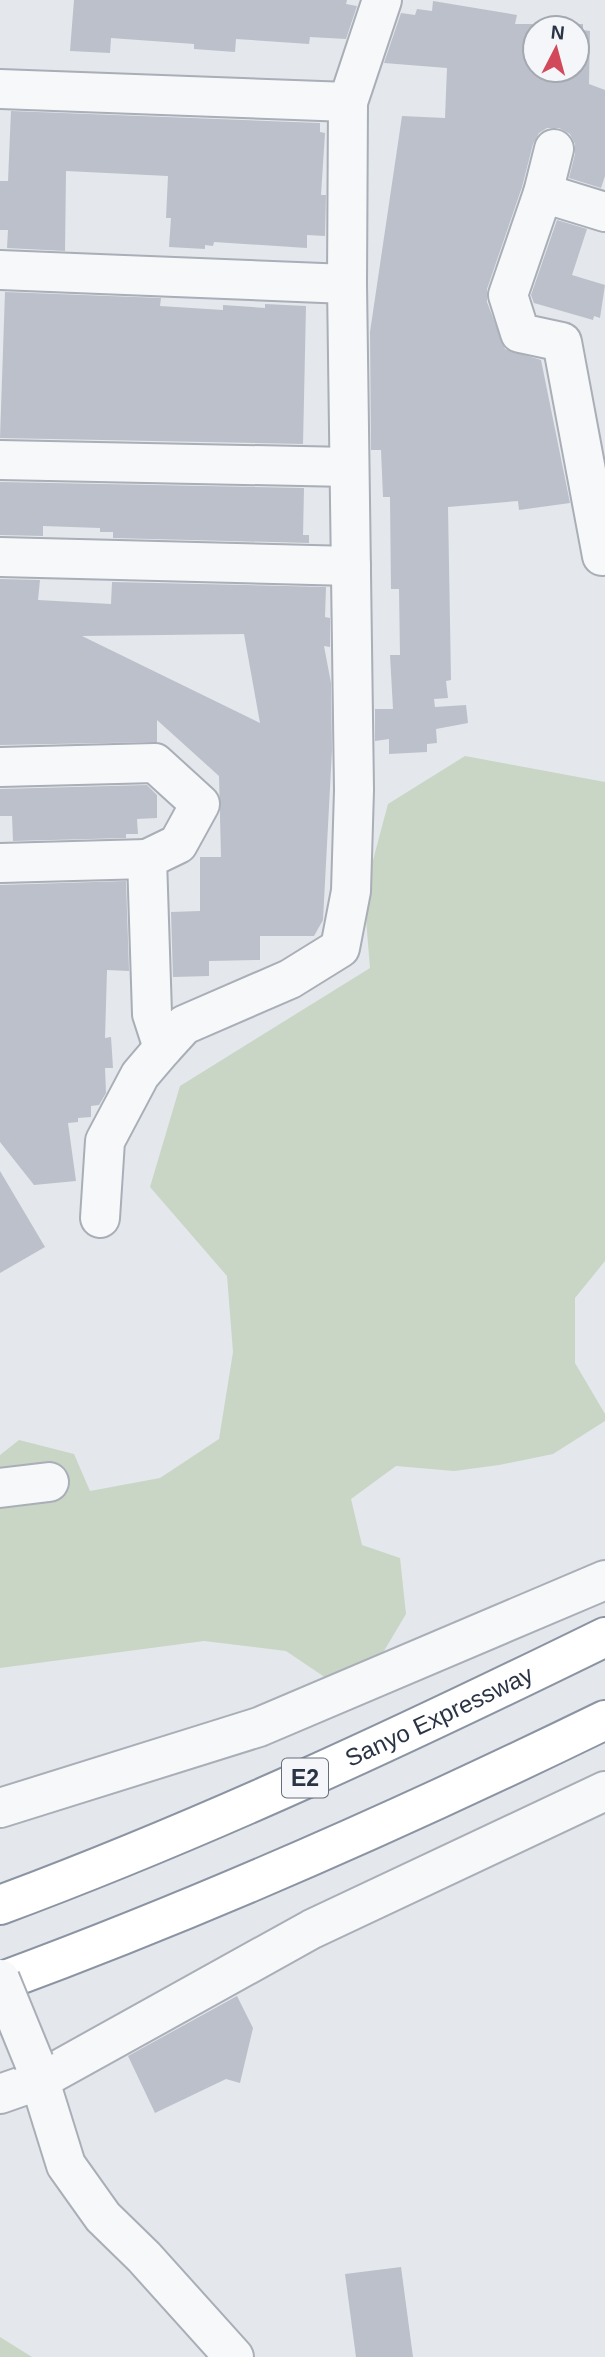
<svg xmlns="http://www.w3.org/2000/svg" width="605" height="2357" viewBox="0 0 605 2357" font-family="Arial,sans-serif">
<rect width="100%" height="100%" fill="#e4e7ec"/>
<g fill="#c9d6c5">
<path d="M 465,756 L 605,782 L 605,1261 L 575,1298 L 575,1363 L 605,1414 L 605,1421 L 553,1454 L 499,1465 L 454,1471 L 396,1466 L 351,1499 L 362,1545 L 400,1558 L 406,1614 L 384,1651 L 329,1680 L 286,1651 L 204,1641 L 0,1668 L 0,1455 L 19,1440 L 74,1454 L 90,1491 L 160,1478 L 219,1439 L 233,1352 L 227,1276 L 150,1187 L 180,1086 L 370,968 L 364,894 L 388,804 Z"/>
<path d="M 0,2337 L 32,2357 L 0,2357 Z"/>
</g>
<g fill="#bbc0ca" fill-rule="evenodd">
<path d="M 74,0 L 347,0 L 346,4 L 357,6 L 346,39 L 310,37 L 309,44 L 236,39 L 235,52 L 194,49 L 194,44 L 111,38 L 110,53 L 70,51 Z"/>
<path d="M 433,1 L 517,15 L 515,24 L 583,24 L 583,30 L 590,31 L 589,84 L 605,90 L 605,176 L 601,188 L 569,178 L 575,154 L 575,144 L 570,134 L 559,128 L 547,128 L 539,133 L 533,144 L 522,187 L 487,289 L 487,302 L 505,349 L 541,360 L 570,503 L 519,510 L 518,501 L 448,507 L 451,680 L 446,681 L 448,698 L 434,699 L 435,707 L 466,705 L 468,723 L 436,729 L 437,743 L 427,744 L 427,752 L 389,754 L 389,739 L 375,741 L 375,709 L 393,709 L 390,655 L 400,655 L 399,589 L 391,589 L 390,497 L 383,497 L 381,450 L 371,450 L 370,332 L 402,116 L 445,118 L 447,68 L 384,63 L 401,13 L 415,15 L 417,9 L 432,11 ZM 535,28 L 577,28 L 577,70 L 535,70 Z"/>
<path d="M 11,111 L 320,123 L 320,132 L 325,133 L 321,195 L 326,195 L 325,236 L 307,235 L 307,248 L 214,242 L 213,246 L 205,245 L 205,249 L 169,247 L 171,218 L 166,218 L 168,176 L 66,171 L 65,251 L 7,248 L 8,230 L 0,230 L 0,181 L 8,181 Z"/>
<path d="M 557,220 L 587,229 L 572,275 L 605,285 L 600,318 L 594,316 L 593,320 L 534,303 L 535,306 L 531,295 Z"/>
<path d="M 5,292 L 161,298 L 160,306 L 223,310 L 223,305 L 265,308 L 265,304 L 306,306 L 303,444 L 0,438 Z"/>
<path d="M 0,482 L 304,488 L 303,535 L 309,535 L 309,543 L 113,538 L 113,532 L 100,532 L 100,528 L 43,526 L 43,536 L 0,535 Z"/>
<path d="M 0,579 L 40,580 L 38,600 L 111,604 L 112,582 L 326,587 L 325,617 L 330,618 L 330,647 L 324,646 L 331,683 L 332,750 L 323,920 L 314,936 L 260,936 L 260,960 L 209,961 L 209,976 L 173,977 L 171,912 L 200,911 L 200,857 L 221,857 L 219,776 L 157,720 L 157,742 L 0,745 ZM 244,634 L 260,723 L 82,636 Z"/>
<path d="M 147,785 L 157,795 L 157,818 L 137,819 L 138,834 L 126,834 L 126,838 L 13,841 L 12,816 L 0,816 L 0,789 Z"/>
<path d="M 126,881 L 129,971 L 107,970 L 105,1038 L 111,1037 L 113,1068 L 105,1068 L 106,1093 L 99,1105 L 91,1106 L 91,1117 L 78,1118 L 78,1122 L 68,1123 L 76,1181 L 34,1185 L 0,1142 L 0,885 Z"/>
<path d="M 0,1171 L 45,1247 L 0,1273 Z"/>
<path d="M 237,1996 L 253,2028 L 240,2083 L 226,2079 L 155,2113 L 128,2056 Z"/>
<path d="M 401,2267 L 413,2357 L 356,2357 L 345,2274 Z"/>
</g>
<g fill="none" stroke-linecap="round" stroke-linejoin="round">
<g stroke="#a9aeb7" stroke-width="42">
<g id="minor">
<path d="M 0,89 L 348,102"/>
<path d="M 554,149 L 543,193 L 508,295 L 520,333 L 562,342 L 602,556"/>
<path d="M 543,193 L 605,212"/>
<path d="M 0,270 L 347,284"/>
<path d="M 0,460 L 349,467"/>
<path d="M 0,557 L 351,566"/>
<path d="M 0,767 L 155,763 L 200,804 L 178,844 L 147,859 L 152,1014 L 163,1048"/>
<path d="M 0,863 L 147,859"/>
<path d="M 100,1218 L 105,1141 L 140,1075 L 163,1048 L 184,1025 L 290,979 L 340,948 L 351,891 L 354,790 L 347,284 L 348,102 L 382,0"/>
<path d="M 0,1488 L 49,1482"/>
<path d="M 0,1808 L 259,1727 L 605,1580"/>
<path d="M 34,2062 L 66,2165 L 103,2217 L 144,2257 L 234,2357"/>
<path d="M 0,2094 L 40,2080 L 312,1929 L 605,1791"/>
</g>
</g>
<g stroke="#8b94a3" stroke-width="42">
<g id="highway">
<path id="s1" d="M 0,1905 C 207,1828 407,1734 605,1637"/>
<path d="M 0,1982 C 206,1906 408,1816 605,1720"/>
</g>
</g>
<use href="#minor" stroke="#f7f8fa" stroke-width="38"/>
<use href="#highway" stroke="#fff" stroke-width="38"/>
<g stroke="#a9aeb7" stroke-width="42" stroke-linecap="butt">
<path id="minor-bridge" d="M 0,1979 L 34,2062"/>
</g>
<use href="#minor-bridge" stroke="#f7f8fa" stroke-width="38"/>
</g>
<g text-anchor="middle" stroke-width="7" stroke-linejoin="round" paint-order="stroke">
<rect fill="#f4f6f9" stroke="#676e7b" stroke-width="2" x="282" y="1758.5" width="46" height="39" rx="5"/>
<g font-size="23" font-weight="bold" fill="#2b3445">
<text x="305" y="1786">E2</text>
</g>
<g font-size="24" fill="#2b3445" stroke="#f4f6f9">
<text dy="8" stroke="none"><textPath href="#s1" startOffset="478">Sanyo Expressway</textPath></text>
</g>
</g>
<g transform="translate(556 49) rotate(6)"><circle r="33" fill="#f4f6f9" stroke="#a4a8b1" stroke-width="2"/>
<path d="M0-5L12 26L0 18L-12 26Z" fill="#d1495b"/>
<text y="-10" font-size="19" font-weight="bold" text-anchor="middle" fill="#2b3445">N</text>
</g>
</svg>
